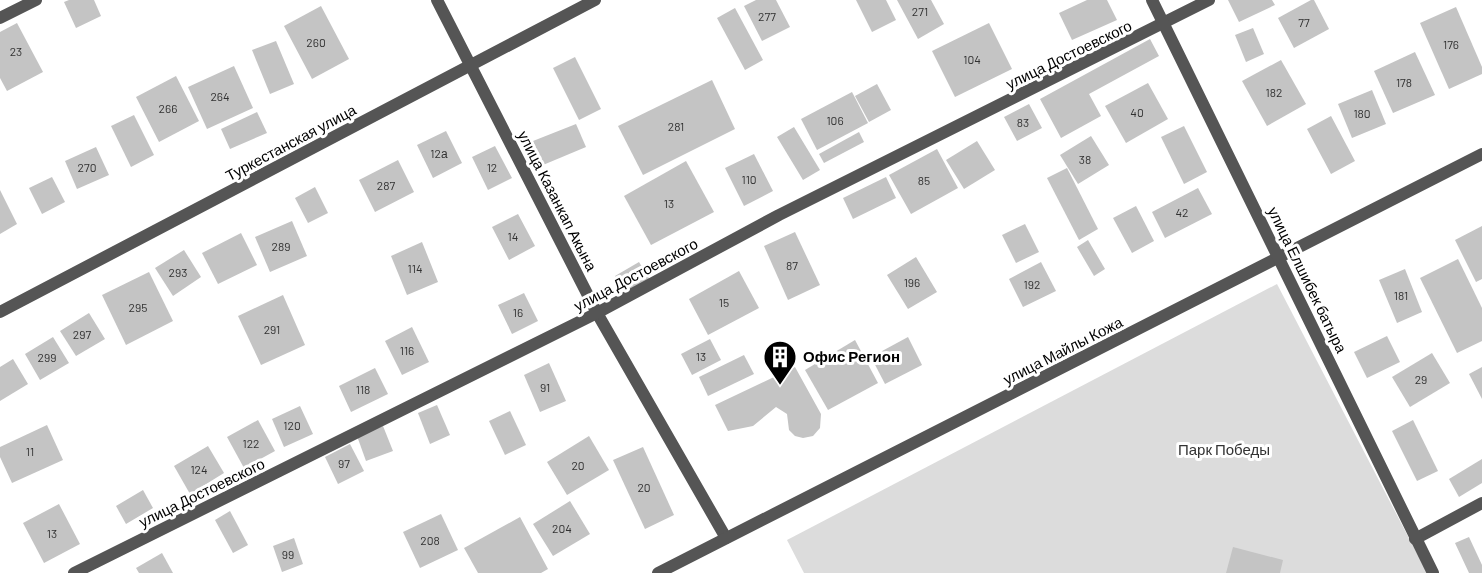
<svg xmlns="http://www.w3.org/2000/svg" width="1482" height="573" viewBox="0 0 1482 573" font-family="Barlow,sans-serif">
<rect width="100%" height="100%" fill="#fff"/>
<path fill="#dcdcdc" d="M 1277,284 L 1427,573 L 804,573 L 787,540 Z"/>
<g fill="#c4c4c4">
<path d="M 69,0 L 94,0 L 101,16 L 76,28 L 64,2 Z"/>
<path d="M 756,0 L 776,0 L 790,27 L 762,41 L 744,6 Z"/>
<path d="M 856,0 L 886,0 L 896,20 L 872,32 Z"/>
<path d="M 897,0 L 931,0 L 944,24 L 918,39 Z"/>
<path d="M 1087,0 L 1107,0 L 1117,20 L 1072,40 L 1059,13 Z"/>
<path d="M 1228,0 L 1272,0 L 1275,5 L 1239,22 Z"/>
<path d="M 1311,0 L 1314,0 L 1329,29 L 1294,48 L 1278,18 Z"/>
<path d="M 321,6 L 349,59 L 312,79 L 284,26 Z"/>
<path d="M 1456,7 L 1482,67 L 1482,74 L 1449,89 L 1420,23 Z"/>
<path d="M 735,8 L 763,60 L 745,70 L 717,18 Z"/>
<path d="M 17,23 L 43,72 L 7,91 L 0,78 L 0,32 Z"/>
<path d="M 989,23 L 1012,69 L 955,97 L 932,51 Z"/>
<path d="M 1253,28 L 1264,54 L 1246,62 L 1235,35 Z"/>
<path d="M 1150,39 L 1159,56 L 1089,94 L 1101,116 L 1061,138 L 1040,99 Z"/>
<path d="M 276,41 L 294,84 L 270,94 L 252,50 Z"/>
<path d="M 1415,52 L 1435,95 L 1393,113 L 1374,71 Z"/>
<path d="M 575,57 L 601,109 L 579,120 L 553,68 Z"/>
<path d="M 1281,60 L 1306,104 L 1267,126 L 1242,81 Z"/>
<path d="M 234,66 L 253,108 L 207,129 L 188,87 Z"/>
<path d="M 176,76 L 199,121 L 159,142 L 136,97 Z"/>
<path d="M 712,80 L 735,129 L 643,175 L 618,126 Z"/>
<path d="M 1148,83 L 1168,119 L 1126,143 L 1105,106 Z"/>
<path d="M 877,84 L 891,110 L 869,122 L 855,96 Z"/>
<path d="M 1372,90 L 1386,124 L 1352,138 L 1338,104 Z"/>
<path d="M 852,92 L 868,123 L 817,150 L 801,119 Z"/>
<path d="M 1029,104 L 1042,128 L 1017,141 L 1004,117 Z"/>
<path d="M 257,112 L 267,133 L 230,149 L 221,129 Z"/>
<path d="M 134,115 L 154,155 L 131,167 L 111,126 Z"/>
<path d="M 1331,116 L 1355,161 L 1331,174 L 1307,129 Z"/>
<path d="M 576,124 L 586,147 L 543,165 L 533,141 Z"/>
<path d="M 1184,126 L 1207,172 L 1184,184 L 1161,137 Z"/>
<path d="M 794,127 L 820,170 L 803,180 L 777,137 Z"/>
<path d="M 446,131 L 462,163 L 433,178 L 417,145 Z"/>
<path d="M 859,132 L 864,142 L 824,163 L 819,154 Z"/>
<path d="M 1091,136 L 1109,165 L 1078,184 L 1060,155 Z"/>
<path d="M 977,141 L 995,170 L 964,189 L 946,160 Z"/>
<path d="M 495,146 L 512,178 L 488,190 L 472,157 Z"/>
<path d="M 96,147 L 109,175 L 77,189 L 65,161 Z"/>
<path d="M 937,149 L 958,188 L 911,214 L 889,175 Z"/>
<path d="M 754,154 L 773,191 L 744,206 L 725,168 Z"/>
<path d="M 398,160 L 414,192 L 375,212 L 359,180 Z"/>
<path d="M 686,161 L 714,212 L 651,245 L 624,196 Z"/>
<path d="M 1067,168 L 1098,229 L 1079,240 L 1047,178 Z"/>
<path d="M 52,177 L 65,202 L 42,214 L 29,188 Z"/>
<path d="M 886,177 L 896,198 L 853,219 L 843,198 Z"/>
<path d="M 315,187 L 328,213 L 308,223 L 295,198 Z"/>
<path d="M 1198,188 L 1212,214 L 1165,238 L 1152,212 Z"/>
<path d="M 0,190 L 17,224 L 0,234 Z"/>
<path d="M 1136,206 L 1154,241 L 1132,253 L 1113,218 Z"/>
<path d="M 518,214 L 535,246 L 509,260 L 492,227 Z"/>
<path d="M 292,221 L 307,256 L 270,272 L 255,237 Z"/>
<path d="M 1025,224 L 1039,252 L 1016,263 L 1002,235 Z"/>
<path d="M 1482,226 L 1482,279 L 1476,282 L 1455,240 Z"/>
<path d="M 795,232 L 820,285 L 788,300 L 764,246 Z"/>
<path d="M 241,233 L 257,265 L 218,284 L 202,253 Z"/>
<path d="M 1088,240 L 1105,269 L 1094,276 L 1077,247 Z"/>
<path d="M 422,242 L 438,282 L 407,295 L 391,256 Z"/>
<path d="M 184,250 L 201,277 L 173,296 L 155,268 Z"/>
<path d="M 916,257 L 937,292 L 908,309 L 887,275 Z"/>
<path d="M 1458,259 L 1482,308 L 1482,341 L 1457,353 L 1420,278 Z"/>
<path d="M 639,262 L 650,280 L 626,295 L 615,276 Z"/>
<path d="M 1041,262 L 1056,291 L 1023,307 L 1009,279 Z"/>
<path d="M 1405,269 L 1422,312 L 1397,323 L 1379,280 Z"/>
<path d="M 739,271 L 759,308 L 708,335 L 689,299 Z"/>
<path d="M 149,272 L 173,321 L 126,345 L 102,295 Z"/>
<path d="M 524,293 L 538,321 L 512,334 L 498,305 Z"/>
<path d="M 283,295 L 305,345 L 261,365 L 238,316 Z"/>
<path d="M 89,313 L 105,339 L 76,356 L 60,331 Z"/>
<path d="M 412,327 L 429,362 L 402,375 L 385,341 Z"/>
<path d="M 1387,336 L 1400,362 L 1367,378 L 1354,352 Z"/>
<path d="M 53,337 L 69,363 L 40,380 L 25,354 Z"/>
<path d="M 908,337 L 922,365 L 885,384 L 871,357 Z"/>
<path d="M 710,339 L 721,360 L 692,375 L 681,354 Z"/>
<path d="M 855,340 L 878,383 L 828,410 L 805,370 Z"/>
<path d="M 1432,353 L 1450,383 L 1410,407 L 1392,377 Z"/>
<path d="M 744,355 L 754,374 L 708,396 L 699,377 Z"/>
<path d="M 13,359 L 28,384 L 0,401 L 0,367 Z"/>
<path d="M 549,363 L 566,401 L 540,412 L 524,375 Z"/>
<path d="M 795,367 L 821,414 L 820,428 L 813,436 L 803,438 L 795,436 L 789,430 L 787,414 L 776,407 L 753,426 L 728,431 L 715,405 Z"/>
<path d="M 1482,367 L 1482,399 L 1469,374 Z"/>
<path d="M 375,368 L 388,394 L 351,412 L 339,386 Z"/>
<path d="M 437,405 L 450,435 L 430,444 L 418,413 Z"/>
<path d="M 300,406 L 313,434 L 284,447 L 272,419 Z"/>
<path d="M 510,411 L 526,445 L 505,455 L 489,421 Z"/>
<path d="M 258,420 L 275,451 L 244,468 L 227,437 Z"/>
<path d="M 1413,420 L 1438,471 L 1417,481 L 1392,431 Z"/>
<path d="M 47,425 L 63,460 L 12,483 L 0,457 L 0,447 Z"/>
<path d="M 383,426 L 393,451 L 366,461 L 357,436 Z"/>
<path d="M 589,436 L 609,470 L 567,495 L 547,462 Z"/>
<path d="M 350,444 L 364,471 L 338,484 L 325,457 Z"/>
<path d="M 208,446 L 224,473 L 190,494 L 174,466 Z"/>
<path d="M 643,447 L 674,515 L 645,529 L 613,460 Z"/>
<path d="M 1482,459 L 1482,483 L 1459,497 L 1449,479 Z"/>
<path d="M 143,490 L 153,508 L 126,524 L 116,506 Z"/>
<path d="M 570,501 L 590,534 L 553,556 L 533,524 Z"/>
<path d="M 59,504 L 80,544 L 44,563 L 23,523 Z"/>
<path d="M 230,511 L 248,545 L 233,553 L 215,520 Z"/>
<path d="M 441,514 L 458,550 L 420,568 L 403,532 Z"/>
<path d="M 520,517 L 548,569 L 541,573 L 478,573 L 464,548 Z"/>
<path d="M 1469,537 L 1482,565 L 1482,573 L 1469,573 L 1455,543 Z"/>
<path d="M 294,538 L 303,564 L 282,572 L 273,546 Z"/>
<path d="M 1233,547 L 1283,560 L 1280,573 L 1226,573 Z"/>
<path d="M 162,553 L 173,573 L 139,573 L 136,568 Z"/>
</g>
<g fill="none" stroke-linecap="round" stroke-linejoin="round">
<g stroke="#555" stroke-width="12">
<path d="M 437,0 L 597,313 L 726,538"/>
<path d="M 0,18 L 36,0"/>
<path d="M 1415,539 L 1482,503"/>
<path d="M 74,573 L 597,313 L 779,215 L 1209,0"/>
<path d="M 658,573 L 1482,154"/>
</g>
<g stroke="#555" stroke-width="12">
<path d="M 1152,0 L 1433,573"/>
<path d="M 0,312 L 595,0"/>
</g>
</g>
<defs>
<g id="building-pin" transform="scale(1.725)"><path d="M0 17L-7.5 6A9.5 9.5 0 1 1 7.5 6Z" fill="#000" stroke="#fff"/><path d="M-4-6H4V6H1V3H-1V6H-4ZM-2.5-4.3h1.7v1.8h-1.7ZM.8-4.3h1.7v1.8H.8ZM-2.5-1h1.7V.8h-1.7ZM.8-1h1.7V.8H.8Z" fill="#fff"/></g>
</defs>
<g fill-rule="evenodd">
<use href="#building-pin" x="780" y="357"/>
</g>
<g text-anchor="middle" stroke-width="6" stroke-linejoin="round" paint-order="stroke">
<g font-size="12" fill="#313131">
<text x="920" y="16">271</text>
<text x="767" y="21">277</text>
<text x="1304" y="27">77</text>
<text x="316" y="47">260</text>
<text x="1451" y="49">176</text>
<text x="16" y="56">23</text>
<text x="972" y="64">104</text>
<text x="1404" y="87">178</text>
<text x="1274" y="97">182</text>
<text x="220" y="101">264</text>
<text x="168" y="113">266</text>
<text x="1137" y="117">40</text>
<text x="1362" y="118">180</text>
<text x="835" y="125">106</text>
<text x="1023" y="127">83</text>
<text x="676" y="131">281</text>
<text x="439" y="158">12а</text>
<text x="1085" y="164">38</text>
<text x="87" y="172">270</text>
<text x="492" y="172">12</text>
<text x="749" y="184">110</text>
<text x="924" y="185">85</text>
<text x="386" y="190">287</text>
<text x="669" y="208">13</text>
<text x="1182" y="217">42</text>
<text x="513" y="241">14</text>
<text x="281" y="251">289</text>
<text x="792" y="270">87</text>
<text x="415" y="273">114</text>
<text x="178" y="277">293</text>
<text x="912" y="287">196</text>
<text x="1032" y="289">192</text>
<text x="1401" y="300">181</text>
<text x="724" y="307">15</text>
<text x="138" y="312">295</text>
<text x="518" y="317">16</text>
<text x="272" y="334">291</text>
<text x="82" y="339">297</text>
<text x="407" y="355">116</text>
<text x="701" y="361">13</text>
<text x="47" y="362">299</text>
<text x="1421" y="384">29</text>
<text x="545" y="392">91</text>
<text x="363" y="394">118</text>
<text x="292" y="430">120</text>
<text x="251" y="448">122</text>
<text x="30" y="456">11</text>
<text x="344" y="468">97</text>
<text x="578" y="470">20</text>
<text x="199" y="474">124</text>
<text x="644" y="492">20</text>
<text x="562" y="533">204</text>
<text x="52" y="538">13</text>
<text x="430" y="545">208</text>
<text x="288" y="559">99</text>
</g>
<g font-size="15" fill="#000" stroke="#fff">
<text transform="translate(1069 55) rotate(-26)" y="5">улица Достоевского</text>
<text transform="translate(291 143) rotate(-28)" y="5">Туркестанская улица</text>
<text transform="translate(557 201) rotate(63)" y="5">улица Казанкап Акына</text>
<text transform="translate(636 275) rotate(-28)" y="5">улица Достоевского</text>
<text transform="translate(1307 280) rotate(64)" y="5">улица Елшибек батыра</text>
<text transform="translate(1063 351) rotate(-27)" y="5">улица Майлы Кожа</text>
<text transform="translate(202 493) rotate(-26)" y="5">улица Достоевского</text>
</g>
<g font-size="15" font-weight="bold" fill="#000" stroke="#fff" text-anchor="start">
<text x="803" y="362">Офис Регион</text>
</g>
<g font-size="15" fill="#333" stroke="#fff">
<text x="1224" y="455">Парк Победы</text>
</g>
</g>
</svg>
